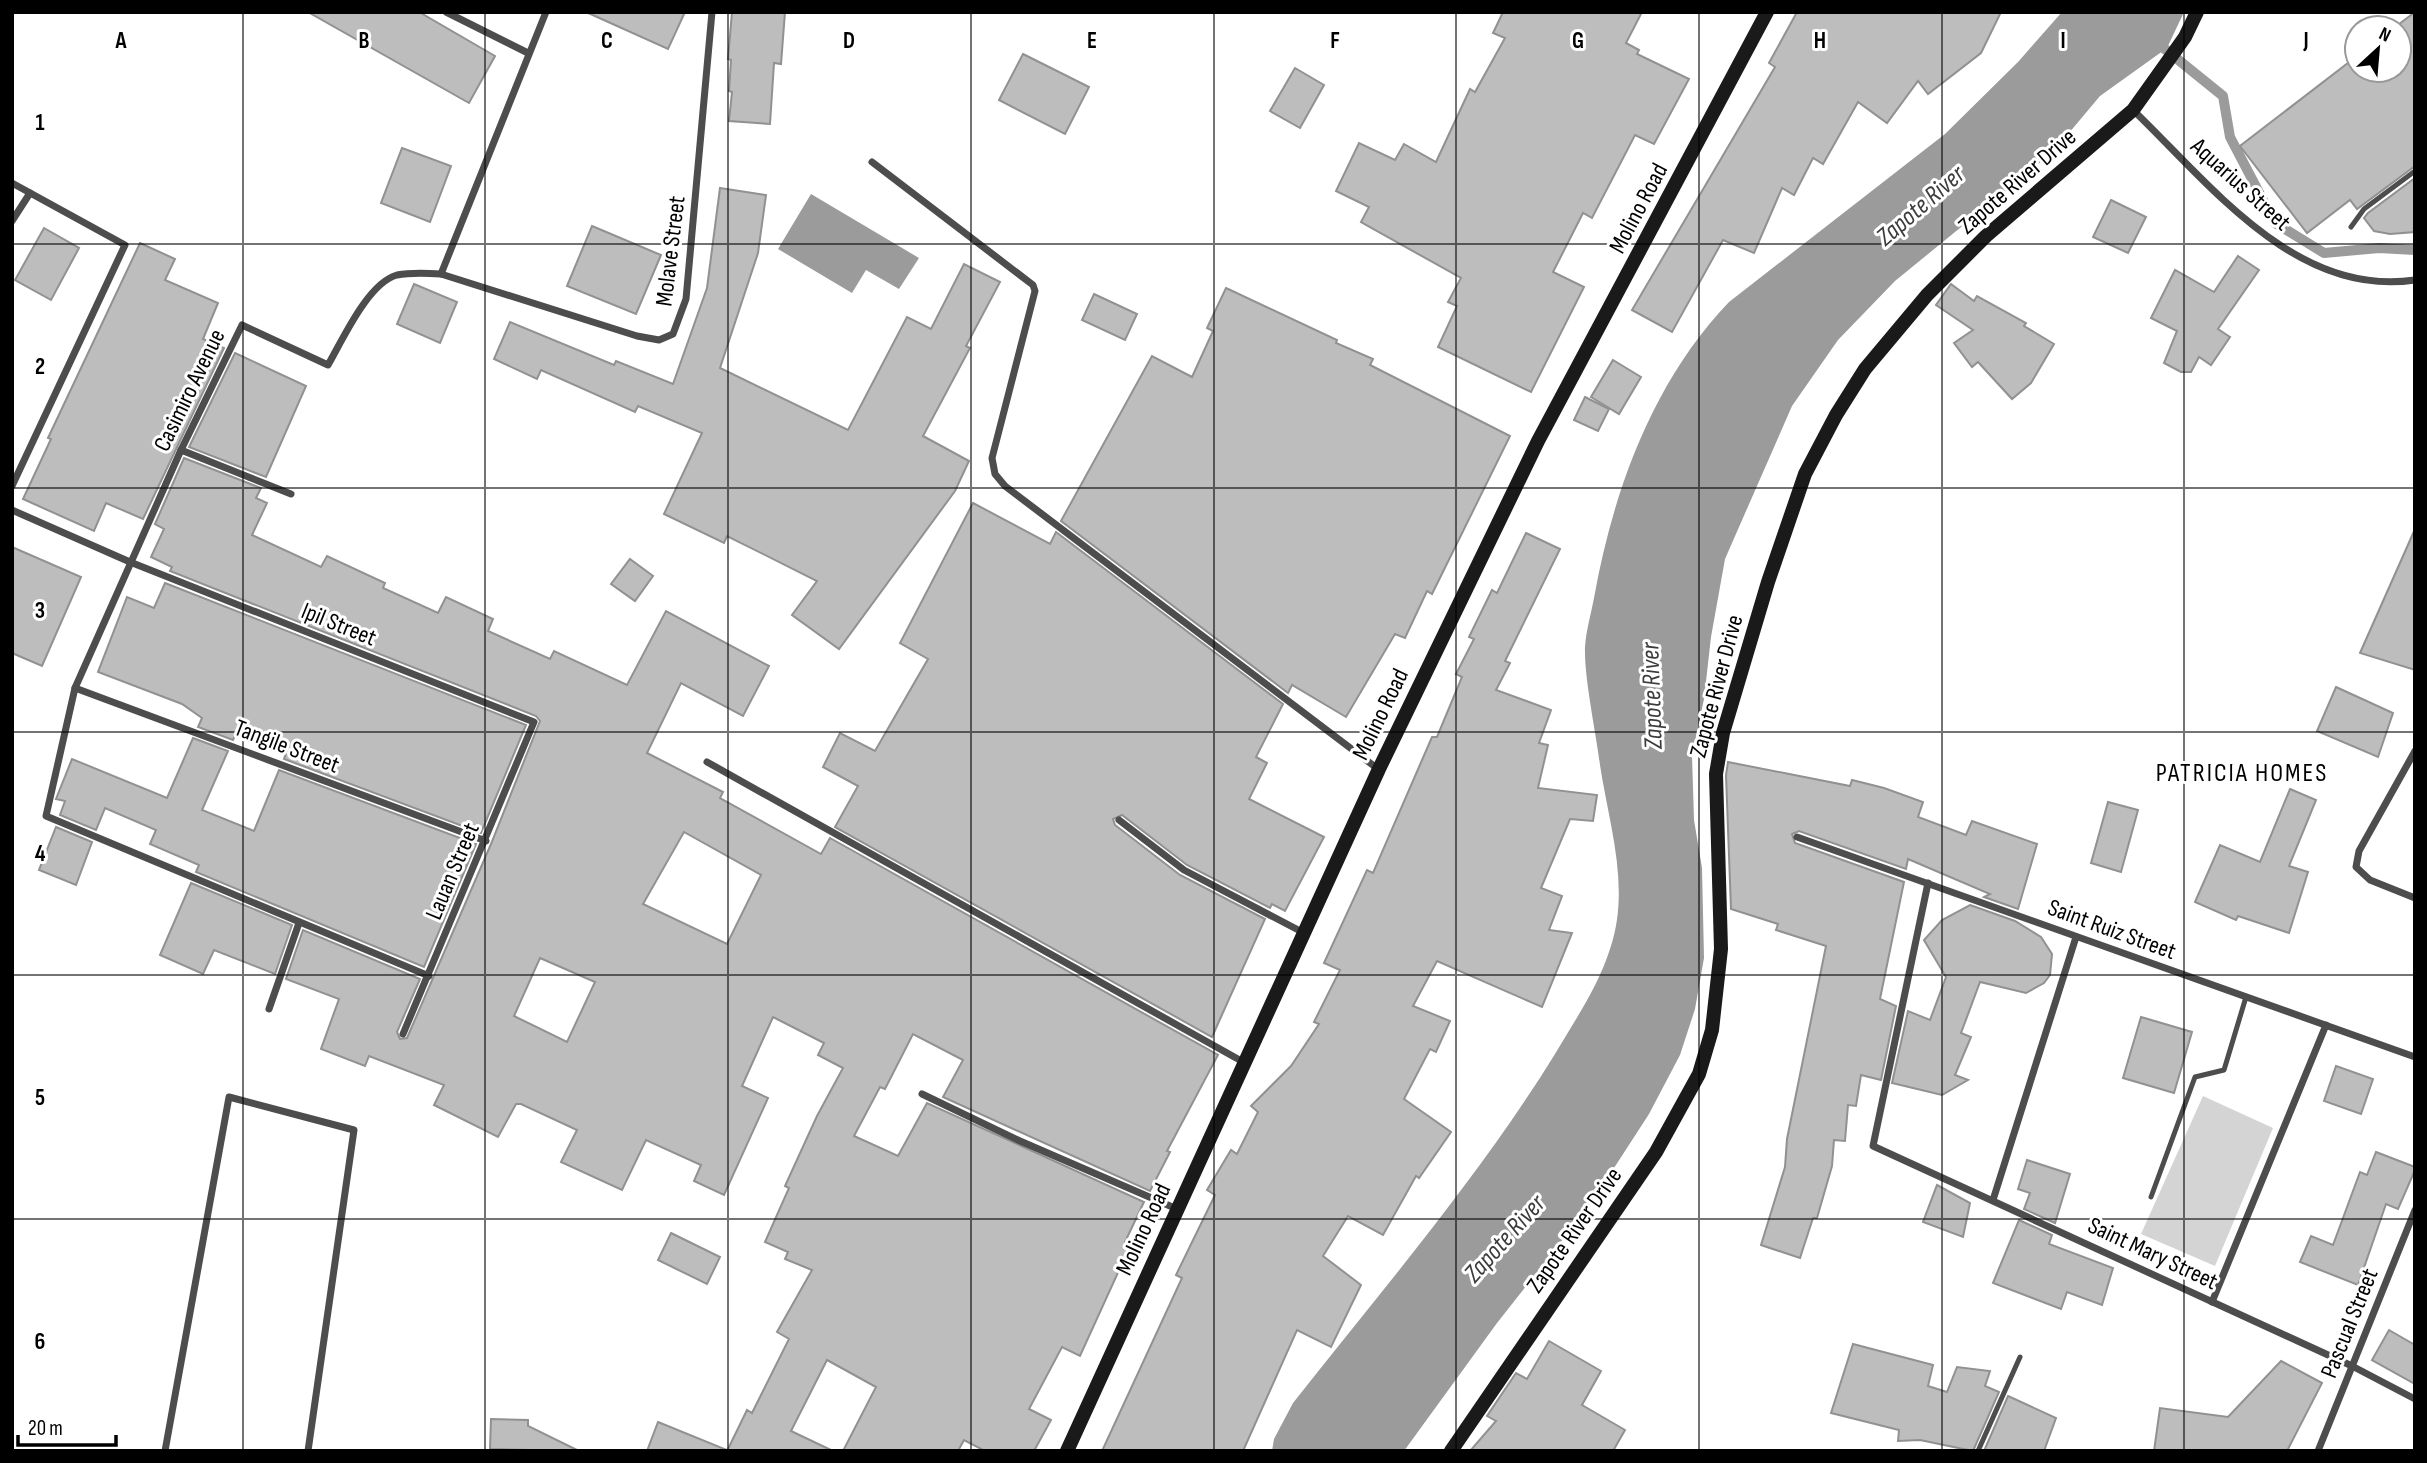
<svg xmlns="http://www.w3.org/2000/svg" width="2427" height="1463" viewBox="0 0 2427 1463" font-family="'Sofia Sans Condensed',sans-serif">
<rect width="100%" height="100%" fill="#fff"/>
<path fill="#d4d4d4" d="M 2203,1096 L 2273,1128 L 2215,1266 L 2141,1234 Z"/>
<g fill="#9b9b9b">
<path d="M 2062,12 L 2184,12 L 2167,48 L 2100,96 L 2053,152 L 1895,281 L 1838,340 L 1792,406 L 1725,559 L 1711,637 L 1704,699 L 1692,756 L 1694,820 L 1702,868 L 1704,958 L 1695,1009 L 1680,1055 L 1649,1114 L 1590,1205 L 1497,1323 L 1404,1451 L 1272,1451 L 1274,1439 L 1293,1403 C 1383,1289 1479,1177 1555,1054 C 1575,1020 1598,987 1610,949 C 1631,888 1609,825 1600,765 C 1596,732 1584,678 1585,647 C 1586,631 1591,614 1594,598 C 1613,491 1653,381 1729,302 L 1945,134 L 2018,62 Z"/>
<path d="M 811,194 L 919,258 L 899,289 L 866,270 L 852,293 L 778,249 Z"/>
</g>
<g fill="none" stroke-linecap="round" stroke-linejoin="round">
<path stroke="#9b9b9b" stroke-width="10" d="M 2155,41 L 2223,96 L 2230,137 L 2275,223 L 2324,253 L 2379,248 L 2415,250"/>
</g>
<g fill="#bdbdbd" stroke="#919191" stroke-width="2" fill-rule="evenodd">
<path d="M 308,12 L 419,12 L 495,56 L 469,103 Z"/>
<path d="M 586,12 L 685,12 L 668,49 Z"/>
<path d="M 732,12 L 785,12 L 781,64 L 774,63 L 770,124 L 729,121 L 732,92 L 729,91 L 731,60 L 728,59 Z"/>
<path d="M 1503,12 L 1642,12 L 1626,43 L 1639,50 L 1637,54 L 1689,79 L 1654,144 L 1635,135 L 1592,218 L 1583,213 L 1553,272 L 1584,287 L 1531,392 L 1438,347 L 1457,306 L 1448,302 L 1461,278 L 1361,222 L 1369,207 L 1336,191 L 1359,143 L 1395,160 L 1404,144 L 1436,162 L 1470,89 L 1475,92 L 1505,38 L 1493,33 Z"/>
<path d="M 1797,12 L 2001,12 L 1981,53 L 1928,94 L 1918,81 L 1887,123 L 1858,102 L 1823,164 L 1813,158 L 1794,195 L 1782,188 L 1754,253 L 1723,240 L 1672,332 L 1632,310 L 1775,67 L 1769,63 Z"/>
<path d="M 2415,12 L 2415,166 L 2357,209 L 2350,200 L 2307,233 L 2240,146 L 2357,56 L 2357,70 L 2399,70 L 2399,28 L 2394,28 Z"/>
<path d="M 1023,54 L 1089,87 L 1065,134 L 999,100 Z"/>
<path d="M 1295,68 L 1324,85 L 1300,128 L 1270,111 Z"/>
<path d="M 402,148 L 451,166 L 430,222 L 381,203 Z"/>
<path d="M 2415,178 L 2415,232 L 2390,234 L 2374,231 L 2364,218 L 2368,213 Z"/>
<path d="M 720,188 L 766,195 L 758,253 L 720,368 L 848,430 L 907,317 L 931,329 L 964,264 L 1000,282 L 966,346 L 970,348 L 923,436 L 969,461 L 955,491 L 839,649 L 792,615 L 817,581 L 727,536 L 724,543 L 664,514 L 702,433 L 638,406 L 635,412 L 541,370 L 537,379 L 494,359 L 510,322 L 614,365 L 616,361 L 673,384 L 707,288 Z"/>
<path d="M 2111,200 L 2146,217 L 2128,253 L 2093,237 Z"/>
<path d="M 592,226 L 661,255 L 636,314 L 567,286 Z"/>
<path d="M 44,228 L 79,248 L 51,300 L 15,280 Z"/>
<path d="M 140,243 L 175,259 L 165,280 L 218,303 L 203,339 L 224,348 L 143,519 L 106,503 L 94,531 L 23,499 L 51,439 L 48,438 Z"/>
<path d="M 2238,256 L 2259,270 L 2218,329 L 2230,337 L 2211,365 L 2199,357 L 2191,372 L 2181,372 L 2164,363 L 2177,331 L 2151,318 L 2175,270 L 2214,292 Z"/>
<path d="M 414,284 L 457,302 L 440,343 L 397,324 Z"/>
<path d="M 1951,284 L 1974,301 L 1977,296 L 2026,323 L 2024,326 L 2054,344 L 2031,383 L 2012,399 L 1978,362 L 1972,367 L 1954,343 L 1973,330 L 1936,305 Z"/>
<path d="M 1226,288 L 1337,340 L 1336,343 L 1373,359 L 1370,365 L 1510,436 L 1432,594 L 1427,591 L 1405,638 L 1395,634 L 1346,717 L 1292,685 L 1288,693 L 1061,521 L 1152,356 L 1192,377 L 1213,331 L 1207,328 Z"/>
<path d="M 1094,294 L 1137,314 L 1125,340 L 1082,320 Z"/>
<path d="M 235,353 L 306,386 L 266,477 L 189,447 Z"/>
<path d="M 1613,360 L 1641,377 L 1619,414 L 1591,397 Z"/>
<path d="M 1585,397 L 1609,409 L 1598,431 L 1574,420 Z"/>
<path d="M 184,458 L 261,488 L 256,498 L 267,503 L 252,535 L 321,567 L 327,556 L 385,583 L 383,588 L 438,613 L 446,597 L 493,619 L 488,631 L 550,659 L 554,651 L 627,685 L 666,611 L 769,666 L 743,716 L 681,683 L 647,753 L 723,792 L 720,798 L 821,854 L 830,838 L 1218,1055 L 1167,1151 L 1170,1152 L 1150,1191 L 943,1097 L 963,1060 L 913,1034 L 885,1089 L 880,1087 L 854,1136 L 898,1156 L 927,1103 L 1144,1202 L 1125,1242 L 1131,1244 L 1080,1356 L 1062,1347 L 1029,1409 L 1051,1420 L 1034,1451 L 985,1451 L 964,1440 L 958,1451 L 843,1451 L 876,1387 L 827,1360 L 791,1431 L 833,1451 L 727,1451 L 747,1410 L 752,1413 L 789,1339 L 777,1332 L 812,1270 L 785,1259 L 788,1252 L 765,1242 L 789,1188 L 785,1186 L 817,1116 L 843,1068 L 818,1055 L 824,1043 L 773,1017 L 742,1086 L 768,1098 L 724,1195 L 694,1181 L 701,1165 L 646,1140 L 622,1190 L 561,1162 L 577,1130 L 521,1104 L 516,1104 L 498,1137 L 434,1105 L 444,1085 L 369,1056 L 365,1066 L 321,1049 L 339,999 L 286,979 L 303,930 L 420,979 L 397,1032 L 400,1039 L 407,1038 L 491,844 L 540,721 L 536,716 L 170,571 L 172,567 L 151,557 L 164,529 L 155,524 ZM 684,832 L 761,875 L 727,944 L 643,904 ZM 540,958 L 595,982 L 567,1042 L 514,1016 Z"/>
<path d="M 973,503 L 1050,544 L 1056,532 L 1283,704 L 1256,757 L 1267,763 L 1249,799 L 1324,837 L 1285,911 L 1272,904 L 1270,908 L 1187,865 L 1122,815 L 1113,819 L 1115,825 L 1180,875 L 1265,919 L 1212,1037 L 835,827 L 858,786 L 823,767 L 840,733 L 875,751 L 928,659 L 900,643 Z"/>
<path d="M 2415,529 L 2415,670 L 2360,653 Z"/>
<path d="M 1526,533 L 1560,549 L 1505,661 L 1510,663 L 1496,690 L 1551,710 L 1539,743 L 1548,745 L 1538,788 L 1597,795 L 1593,821 L 1570,819 L 1541,888 L 1562,896 L 1549,930 L 1572,933 L 1542,1007 L 1437,961 L 1413,1006 L 1450,1021 L 1436,1052 L 1430,1049 L 1404,1099 L 1451,1132 L 1419,1178 L 1416,1176 L 1383,1235 L 1348,1216 L 1323,1256 L 1361,1285 L 1331,1347 L 1297,1330 L 1243,1451 L 1102,1451 L 1182,1278 L 1176,1275 L 1215,1195 L 1207,1190 L 1231,1150 L 1237,1154 L 1258,1112 L 1251,1106 L 1291,1066 L 1319,1024 L 1314,1022 L 1340,970 L 1324,963 L 1367,870 L 1373,873 L 1432,737 L 1437,737 L 1462,677 L 1456,674 L 1474,639 L 1469,637 L 1492,590 L 1497,593 Z"/>
<path d="M 12,547 L 81,577 L 42,666 L 12,653 Z"/>
<path d="M 630,559 L 653,576 L 635,601 L 611,584 Z"/>
<path d="M 165,583 L 526,725 L 481,833 L 284,759 L 289,745 L 239,726 L 233,740 L 198,727 L 202,718 L 182,704 L 98,672 L 127,597 L 154,608 Z"/>
<path d="M 2336,687 L 2393,713 L 2378,757 L 2317,731 Z"/>
<path d="M 193,738 L 228,751 L 202,810 L 254,831 L 279,770 L 476,844 L 424,967 L 196,872 L 199,865 L 150,844 L 156,830 L 105,808 L 96,830 L 60,815 L 65,801 L 56,799 L 72,759 L 167,798 Z"/>
<path d="M 1728,762 L 1850,786 L 1852,780 L 1884,788 L 1923,802 L 1918,817 L 1966,835 L 1972,821 L 2037,844 L 2018,909 L 1984,897 L 1990,894 L 1908,859 L 1906,869 L 1799,831 L 1792,834 L 1795,843 L 1904,882 L 1880,999 L 1896,1006 L 1881,1080 L 1861,1075 L 1856,1106 L 1848,1105 L 1845,1141 L 1834,1140 L 1832,1166 L 1817,1218 L 1813,1218 L 1800,1258 L 1761,1245 L 1785,1167 L 1787,1139 L 1826,946 L 1776,930 L 1778,924 L 1731,909 L 1726,775 Z"/>
<path d="M 2290,789 L 2316,800 L 2289,866 L 2308,872 L 2289,933 L 2238,916 L 2236,920 L 2195,902 L 2220,845 L 2260,862 Z"/>
<path d="M 2108,802 L 2138,810 L 2121,872 L 2091,863 Z"/>
<path d="M 56,827 L 92,842 L 76,885 L 39,870 Z"/>
<path d="M 191,883 L 292,925 L 275,974 L 214,950 L 203,974 L 160,955 Z"/>
<path d="M 1970,905 L 2015,921 L 2041,937 L 2052,954 L 2050,975 L 2044,983 L 2026,993 L 1980,982 L 1961,1033 L 1971,1037 L 1955,1075 L 1968,1080 L 1942,1095 L 1892,1083 L 1908,1011 L 1930,1020 L 1946,977 L 1924,940 L 1942,920 Z"/>
<path d="M 2141,1017 L 2192,1032 L 2174,1093 L 2123,1078 Z"/>
<path d="M 2336,1066 L 2373,1079 L 2361,1114 L 2324,1101 Z"/>
<path d="M 2376,1152 L 2415,1167 L 2415,1170 L 2398,1209 L 2386,1204 L 2358,1285 L 2300,1262 L 2311,1236 L 2333,1245 L 2360,1172 L 2367,1175 Z"/>
<path d="M 2027,1160 L 2070,1174 L 2055,1223 L 2024,1209 L 2030,1193 L 2018,1189 Z"/>
<path d="M 1937,1185 L 1970,1203 L 1963,1237 L 1923,1222 Z"/>
<path d="M 2019,1220 L 2052,1235 L 2049,1244 L 2113,1268 L 2102,1305 L 2067,1292 L 2061,1309 L 1993,1283 Z"/>
<path d="M 671,1233 L 720,1257 L 707,1284 L 658,1260 Z"/>
<path d="M 2389,1330 L 2415,1345 L 2415,1384 L 2372,1360 Z"/>
<path d="M 1549,1341 L 1601,1371 L 1582,1405 L 1625,1430 L 1613,1451 L 1470,1451 L 1496,1421 L 1487,1416 L 1516,1373 L 1527,1379 Z"/>
<path d="M 1853,1344 L 1933,1365 L 1928,1386 L 1947,1392 L 1957,1367 L 1990,1371 L 1985,1386 L 1999,1392 L 1973,1451 L 1920,1440 L 1898,1441 L 1899,1430 L 1831,1413 Z"/>
<path d="M 2281,1361 L 2322,1383 L 2287,1451 L 2154,1451 L 2160,1408 L 2228,1417 Z"/>
<path d="M 2008,1396 L 2056,1418 L 2044,1451 L 1984,1451 Z"/>
<path d="M 491,1419 L 528,1420 L 528,1426 L 579,1451 L 490,1449 Z"/>
<path d="M 658,1422 L 727,1450 L 726,1451 L 647,1451 Z"/>
</g>
<g fill="none" stroke-linecap="round" stroke-linejoin="round">
<g stroke="#4d4d4d" stroke-width="5">
<path d="M 2351,227 L 2364,209 L 2415,171"/>
<path d="M 2151,1197 L 2195,1077 L 2224,1070 L 2246,997"/>
<path d="M 1978,1451 L 2020,1357"/>
</g>
<g stroke="#4d4d4d" stroke-width="7">
<path d="M 446,12 L 528,53"/>
<path d="M 2133,110 C 2210,184 2296,298 2415,280"/>
<path d="M 872,162 L 1033,285 L 1035,291 L 992,458 L 995,474 L 1005,486 L 1378,769"/>
<path d="M 12,183 L 125,245 L 12,486"/>
<path d="M 12,221 L 30,193"/>
<path d="M 441,274 L 546,12"/>
<path d="M 181,450 L 291,494"/>
<path d="M 12,510 L 130,562 L 534,722 L 403,1034"/>
<path d="M 75,688 L 486,841"/>
<path d="M 2415,751 L 2359,851 L 2356,867 L 2370,880 L 2415,898"/>
<path d="M 707,762 L 1245,1063"/>
<path d="M 1119,820 L 1184,870 L 1304,933"/>
<path d="M 1797,837 L 2415,1057"/>
<path d="M 1928,883 L 1873,1146 L 2352,1366 L 2415,1399"/>
<path d="M 429,976 L 46,816 L 75,688 L 181,450 L 242,325 L 328,365 C 343,339 368,283 397,275 C 412,272 427,273 441,274 L 637,336 L 659,340 L 673,334 L 686,299 L 712,12"/>
<path d="M 269,1009 L 299,923"/>
<path d="M 922,1094 L 1020,1141 L 1177,1209"/>
<path d="M 1993,1200 L 2076,937"/>
<path d="M 2212,1302 L 2326,1025"/>
<path d="M 165,1451 L 229,1097 L 354,1130 L 308,1451"/>
<path d="M 2318,1451 L 2415,1210"/>
</g>
<g stroke="#1a1a1a" stroke-width="14">
<path d="M 1067,1451 L 1379,769 L 1538,441 L 1767,12"/>
<path d="M 1451,1451 L 1656,1152 L 1699,1074 L 1712,1030 L 1721,949 L 1716,774 L 1723,733 L 1768,582 L 1805,474 L 1836,415 L 1865,369 L 1927,295 L 1986,236 L 2133,110 L 2185,37 L 2197,12"/>
</g>
</g>
<path fill="none" stroke="#000" stroke-width="2" stroke-opacity="0.55" d="M 243,12 L 243,1451M 485,12 L 485,1451M 728,12 L 728,1451M 971,12 L 971,1451M 1214,12 L 1214,1451M 1456,12 L 1456,1451M 1699,12 L 1699,1451M 1942,12 L 1942,1451M 2184,12 L 2184,1451M 12,244 L 2415,244M 12,488 L 2415,488M 12,732 L 2415,732M 12,975 L 2415,975M 12,1219 L 2415,1219"/>
<g text-anchor="middle" stroke-width="6" stroke-linejoin="round" paint-order="stroke">
<g font-size="24" fill="#000" stroke="#fff">
<text transform="translate(2017 181) rotate(-41)" y="8">Zapote River Drive</text>
<text transform="translate(2241 184) rotate(42)" y="8">Aquarius Street</text>
<text transform="translate(1638 208) rotate(-62)" y="8">Molino Road</text>
<text transform="translate(670 251) rotate(-83)" y="8">Molave Street</text>
<text transform="translate(189 390) rotate(-64)" y="8">Casimiro Avenue</text>
<text transform="translate(339 624) rotate(22)" y="8">Ipil Street</text>
<text transform="translate(1716 686) rotate(-75)" y="8">Zapote River Drive</text>
<text transform="translate(1380 714) rotate(-64)" y="8">Molino Road</text>
<text transform="translate(287 746) rotate(21)" y="8">Tangile Street</text>
<text transform="translate(452 871) rotate(-67)" y="8">Lauan Street</text>
<text transform="translate(2112 929) rotate(20)" y="8">Saint Ruiz Street</text>
<text transform="translate(1143 1229) rotate(-65)" y="8">Molino Road</text>
<text transform="translate(1574 1230) rotate(-55)" y="8">Zapote River Drive</text>
<text transform="translate(2153 1253) rotate(25)" y="8">Saint Mary Street</text>
<text transform="translate(2349 1323) rotate(-68)" y="8">Pascual Street</text>
</g>
<g font-size="26" font-style="italic" fill="#3c3c3c" stroke="#fff">
<text transform="translate(1920 205) rotate(-41)" y="9">Zapote River</text>
<text transform="translate(1651 696) rotate(-92)" y="9">Zapote River</text>
<text transform="translate(1504 1238) rotate(-48)" y="9">Zapote River</text>
</g>
<g font-size="26" letter-spacing="2" fill="#000" stroke="#fff">
<text x="2242" y="781">PATRICIA HOMES</text>
</g>
</g>
<g font-size="23" text-anchor="middle" font-weight="bold" fill="#000" stroke="#fff" stroke-width="6" stroke-linejoin="round" paint-order="stroke">
<text x="121" y="48">A</text>
<text x="364" y="48">B</text>
<text x="607" y="48">C</text>
<text x="849" y="48">D</text>
<text x="1092" y="48">E</text>
<text x="1335" y="48">F</text>
<text x="1578" y="48">G</text>
<text x="1820" y="48">H</text>
<text x="2063" y="48">I</text>
<text x="2306" y="48">J</text>
<text x="40" y="130">1</text>
<text x="40" y="374">2</text>
<text x="40" y="618">3</text>
<text x="40" y="861">4</text>
<text x="40" y="1105">5</text>
<text x="40" y="1349">6</text>
</g>
<rect width="2427" height="1463" fill="none" stroke="#000000" stroke-width="28"/>
<g transform="translate(2378 49) rotate(26)"><circle r="33" fill="#ffffff" stroke="#999999" stroke-width="2"/>
<path d="M0-5L12 26L0 18L-12 26Z" fill="#000000"/>
<text y="-10" font-size="19" font-weight="bold" text-anchor="middle" fill="#000000">N</text>
</g>
<path d="M18 1435v10h98v-10" fill="none" stroke="#000000" stroke-width="3.5"/>
<text x="28" y="1435" font-size="21" fill="#000000" stroke="#ffffff" stroke-width="5" paint-order="stroke">20 m</text>
</svg>
